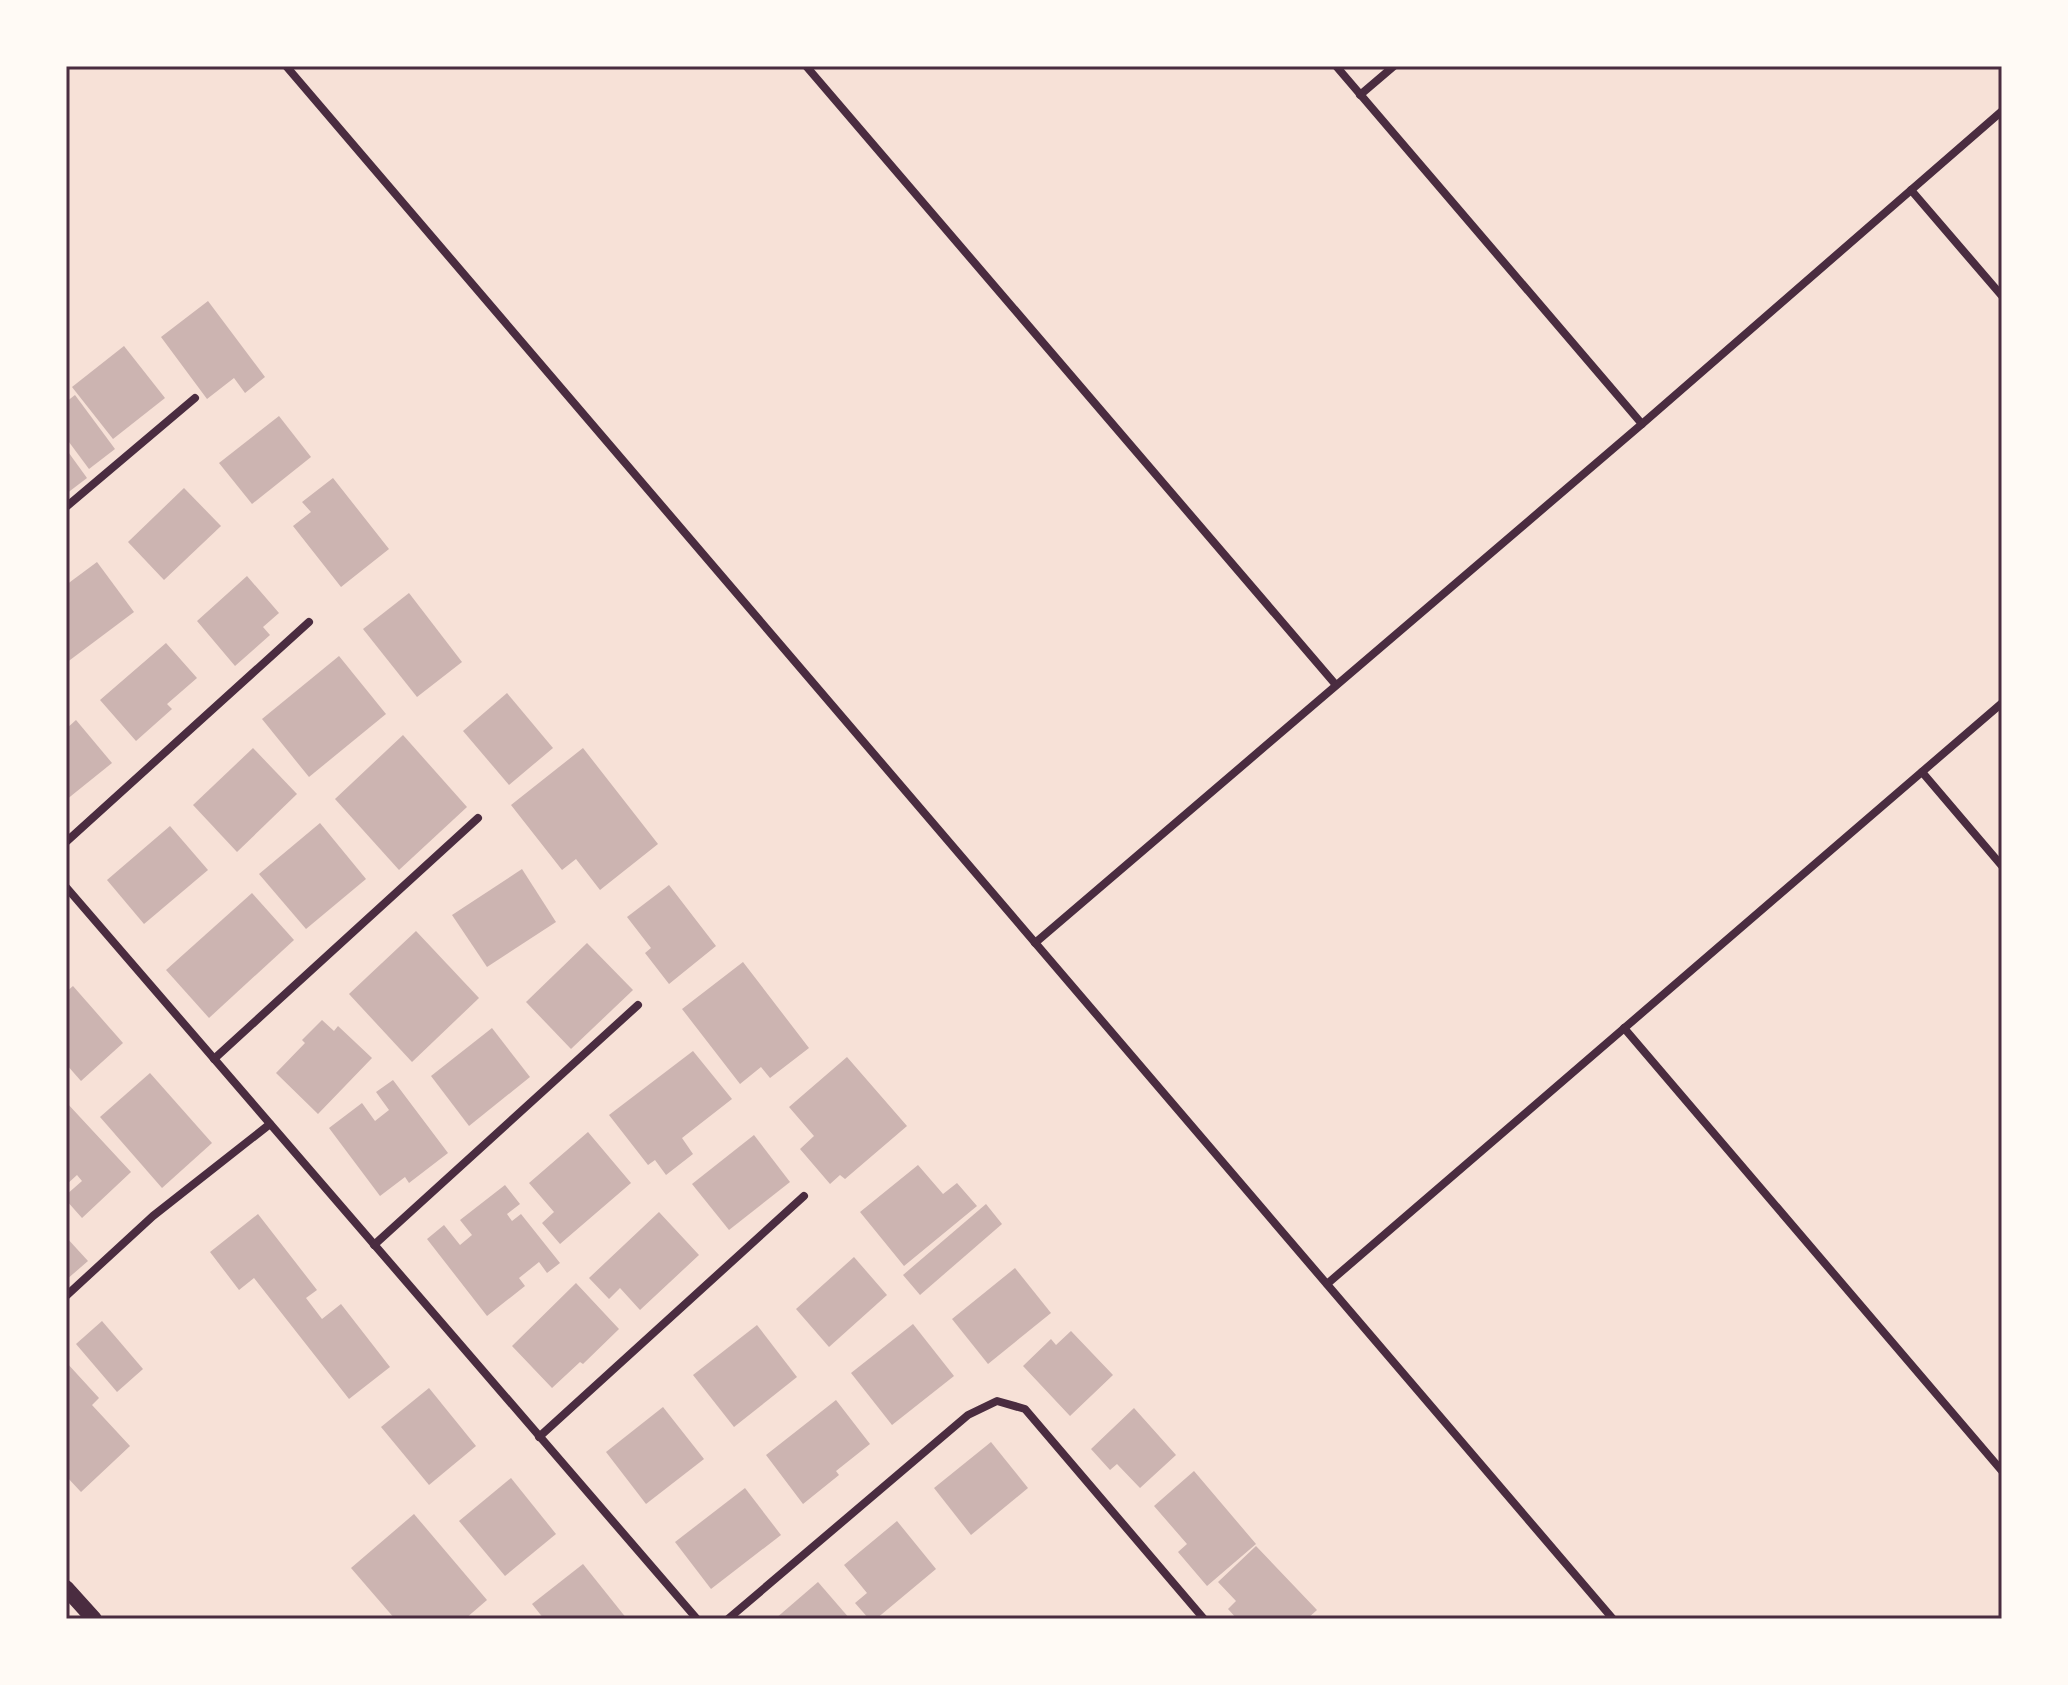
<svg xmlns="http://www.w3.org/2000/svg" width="2068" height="1685" viewBox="0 0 2068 1685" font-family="'Archivo Narrow',sans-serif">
<rect width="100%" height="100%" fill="#f7e1d7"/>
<g fill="#ccb4b1">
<path d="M 208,301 L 265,377 L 245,393 L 234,378 L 207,399 L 161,337 Z"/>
<path d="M 124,346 L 165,398 L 113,439 L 72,387 Z"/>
<path d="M 75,395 L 115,449 L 89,469 L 66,438 L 66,402 Z"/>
<path d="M 279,416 L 311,457 L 252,504 L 219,463 Z"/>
<path d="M 66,449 L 87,478 L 66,494 Z"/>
<path d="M 333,478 L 389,549 L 341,587 L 293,526 L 311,512 L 302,502 Z"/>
<path d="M 184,488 L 221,526 L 164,580 L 128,542 Z"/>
<path d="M 97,562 L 134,612 L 66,663 L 66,585 Z"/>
<path d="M 247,576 L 279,613 L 263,627 L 270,635 L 235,666 L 197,621 Z"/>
<path d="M 409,593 L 462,662 L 417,697 L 363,629 Z"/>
<path d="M 166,643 L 197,678 L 167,704 L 172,709 L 136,741 L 100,700 Z"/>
<path d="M 339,656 L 386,714 L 309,777 L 262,719 Z"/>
<path d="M 507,693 L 553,748 L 509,785 L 463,731 Z"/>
<path d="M 76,720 L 112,763 L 66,800 L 66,729 Z"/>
<path d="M 403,735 L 467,807 L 399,870 L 335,799 Z"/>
<path d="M 253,748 L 297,794 L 237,852 L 193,805 Z"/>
<path d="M 583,748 L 658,844 L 600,890 L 576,859 L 562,870 L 511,805 Z"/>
<path d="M 320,823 L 366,879 L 306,929 L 259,874 Z"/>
<path d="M 170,826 L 208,870 L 144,924 L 107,880 Z"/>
<path d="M 522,869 L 556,922 L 487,967 L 452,915 Z"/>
<path d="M 669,885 L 716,946 L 669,984 L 645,953 L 651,948 L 627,917 Z"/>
<path d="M 252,893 L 294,940 L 209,1018 L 166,970 Z"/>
<path d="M 416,931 L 479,998 L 412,1062 L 349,994 Z"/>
<path d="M 587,943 L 633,990 L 571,1049 L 526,1002 Z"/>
<path d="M 743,962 L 809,1048 L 770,1078 L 761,1067 L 740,1084 L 682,1009 Z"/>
<path d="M 73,986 L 123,1043 L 81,1081 L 66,1064 L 66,992 Z"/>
<path d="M 322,1020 L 334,1031 L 338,1026 L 372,1058 L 318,1114 L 276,1073 L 305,1043 L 302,1040 Z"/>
<path d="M 492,1028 L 530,1077 L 469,1126 L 431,1076 Z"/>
<path d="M 693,1051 L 732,1099 L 682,1138 L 693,1154 L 666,1175 L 655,1160 L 648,1165 L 609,1115 Z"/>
<path d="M 847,1057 L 907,1126 L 845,1179 L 840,1175 L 830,1184 L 800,1149 L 814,1136 L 789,1107 Z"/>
<path d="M 150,1073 L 212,1143 L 162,1188 L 100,1117 Z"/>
<path d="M 393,1080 L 448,1153 L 409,1183 L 405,1177 L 380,1196 L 329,1128 L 362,1103 L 375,1121 L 389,1110 L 376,1092 Z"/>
<path d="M 66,1102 L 131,1172 L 82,1218 L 66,1200 L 66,1195 L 82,1181 L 77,1175 L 66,1185 Z"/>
<path d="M 588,1132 L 631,1183 L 560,1244 L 542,1223 L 554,1212 L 529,1183 Z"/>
<path d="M 754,1135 L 790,1182 L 729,1230 L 692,1184 Z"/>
<path d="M 918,1165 L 943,1194 L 957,1183 L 977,1206 L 904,1266 L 860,1212 Z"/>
<path d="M 505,1185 L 520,1204 L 507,1214 L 512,1221 L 521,1214 L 560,1263 L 547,1273 L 539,1262 L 519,1278 L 525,1286 L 487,1316 L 427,1239 L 444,1225 L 460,1245 L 472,1235 L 460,1220 Z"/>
<path d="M 986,1204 L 1002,1224 L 920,1295 L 903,1275 Z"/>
<path d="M 659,1212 L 699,1255 L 640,1310 L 620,1288 L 609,1299 L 589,1278 Z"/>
<path d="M 258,1214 L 317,1290 L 306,1298 L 322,1319 L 341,1304 L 390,1367 L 349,1399 L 254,1278 L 239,1290 L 210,1252 Z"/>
<path d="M 66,1237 L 88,1261 L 66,1280 Z"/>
<path d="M 854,1257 L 887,1295 L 829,1347 L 796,1309 Z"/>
<path d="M 1015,1268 L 1051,1313 L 988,1364 L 952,1319 Z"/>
<path d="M 576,1283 L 619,1329 L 583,1364 L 580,1362 L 552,1388 L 512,1346 Z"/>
<path d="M 102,1321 L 143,1369 L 117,1392 L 76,1344 Z"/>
<path d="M 913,1324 L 954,1376 L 892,1425 L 851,1373 Z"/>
<path d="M 757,1325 L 797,1377 L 734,1427 L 693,1375 Z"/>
<path d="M 1071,1331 L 1113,1375 L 1070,1416 L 1023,1366 L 1051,1339 L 1056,1345 Z"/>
<path d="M 66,1362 L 99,1398 L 92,1405 L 130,1446 L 81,1492 L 66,1476 Z"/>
<path d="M 429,1388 L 476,1446 L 429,1485 L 381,1427 Z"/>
<path d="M 836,1400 L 870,1444 L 836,1471 L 839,1475 L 803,1504 L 766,1455 Z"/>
<path d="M 663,1407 L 704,1459 L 646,1504 L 606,1452 Z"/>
<path d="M 1134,1408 L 1176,1455 L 1140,1488 L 1117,1464 L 1110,1470 L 1091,1449 Z"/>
<path d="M 991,1442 L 1028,1488 L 971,1535 L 934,1488 Z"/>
<path d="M 1194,1471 L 1256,1544 L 1207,1586 L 1178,1552 L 1187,1544 L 1154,1506 Z"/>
<path d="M 511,1478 L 556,1534 L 505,1576 L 459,1521 Z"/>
<path d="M 745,1488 L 781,1535 L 711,1589 L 675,1542 Z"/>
<path d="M 414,1514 L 487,1600 L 465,1619 L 395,1619 L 351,1568 Z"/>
<path d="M 897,1521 L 936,1569 L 876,1619 L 869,1619 L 855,1603 L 867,1593 L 844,1565 Z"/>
<path d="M 1256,1546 L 1317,1610 L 1307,1619 L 1237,1619 L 1228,1609 L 1236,1601 L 1218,1582 Z"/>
<path d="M 583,1564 L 627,1619 L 544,1619 L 532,1604 Z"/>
<path d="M 818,1582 L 850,1619 L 775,1619 Z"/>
</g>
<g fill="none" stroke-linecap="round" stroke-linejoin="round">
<g stroke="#4a2c40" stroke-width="8">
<path d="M 286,66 L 1613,1619"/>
<path d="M 806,66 L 1336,685"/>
<path d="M 1336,66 L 1642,424"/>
<path d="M 1360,95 L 1394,66"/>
<path d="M 1911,190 L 2002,296"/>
<path d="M 66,507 L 195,398"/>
<path d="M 1922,772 L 2002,866"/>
<path d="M 66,842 L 309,622"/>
<path d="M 66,887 L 697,1619"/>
<path d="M 1035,943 L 1642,424 L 2002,111"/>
<path d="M 1624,1028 L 2002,1471"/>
<path d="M 214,1059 L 478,818"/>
<path d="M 374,1245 L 638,1005"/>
<path d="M 1327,1284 L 2002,703"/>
<path d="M 66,1296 L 153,1216 L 270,1124"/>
<path d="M 539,1437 L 804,1196"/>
<path d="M 728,1619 L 968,1415 L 997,1401 L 1025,1409 L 1204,1619"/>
</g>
<path stroke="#4a2c40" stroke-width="16" d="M 66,1588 L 94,1619"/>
</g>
<rect width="2068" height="1685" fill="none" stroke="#fffaf5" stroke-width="136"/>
<rect x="68" y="68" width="1932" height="1549" fill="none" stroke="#4a2c40" stroke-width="3"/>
</svg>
